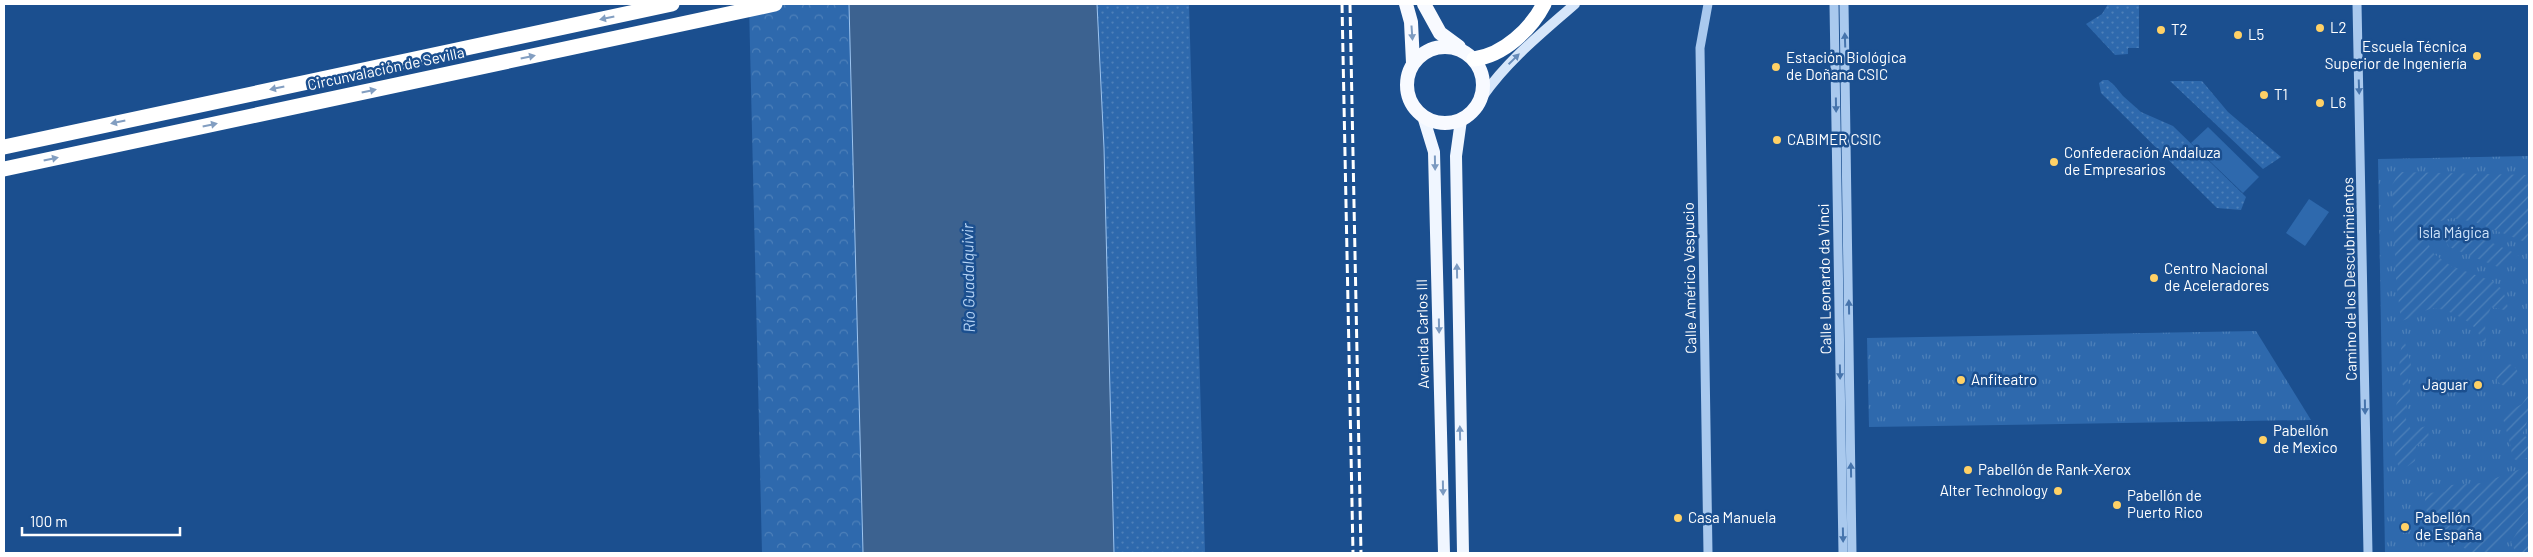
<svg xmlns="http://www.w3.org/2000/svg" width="2533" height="557" viewBox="0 0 2533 557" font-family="Barlow,sans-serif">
<defs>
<pattern id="grass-dots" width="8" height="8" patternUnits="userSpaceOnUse" patternTransform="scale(1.25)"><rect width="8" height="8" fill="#2e69ad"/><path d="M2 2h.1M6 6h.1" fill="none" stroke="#4d80b9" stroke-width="1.8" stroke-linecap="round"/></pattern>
<pattern id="forest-crowns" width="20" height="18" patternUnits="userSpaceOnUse" patternTransform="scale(1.25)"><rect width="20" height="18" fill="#2e69ad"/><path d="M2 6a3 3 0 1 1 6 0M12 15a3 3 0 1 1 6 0" fill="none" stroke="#4d80b9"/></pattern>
<pattern id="park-tufts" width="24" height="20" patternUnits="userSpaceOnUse" patternTransform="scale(1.25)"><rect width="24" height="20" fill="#2e69ad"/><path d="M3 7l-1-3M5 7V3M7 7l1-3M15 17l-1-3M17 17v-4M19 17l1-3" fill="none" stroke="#4d80b9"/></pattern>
<pattern id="garden-furrows" width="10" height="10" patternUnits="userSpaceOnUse" patternTransform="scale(1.25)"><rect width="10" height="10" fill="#2e69ad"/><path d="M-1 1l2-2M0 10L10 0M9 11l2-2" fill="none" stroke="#4d80b9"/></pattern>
</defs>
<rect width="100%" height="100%" fill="#1b4f8f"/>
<g fill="url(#grass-dots)">
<path d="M 1096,4 L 1189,4 L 1205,553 L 1113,553 Z"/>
<path d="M 2108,4 L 2139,4 L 2139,48 L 2128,48 L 2128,54 L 2115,55 L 2086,24 L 2102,14 Z"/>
<path d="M 2103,80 L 2108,80 L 2114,85 L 2123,96 L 2141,112 L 2173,126 L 2246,197 L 2241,210 L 2217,208 L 2101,93 L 2099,83 Z"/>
<path d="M 2170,81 L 2202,81 L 2228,112 L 2281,157 L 2263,169 Z"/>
</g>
<path fill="url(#forest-crowns)" d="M 749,4 L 849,4 L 863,553 L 762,553 Z"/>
<g fill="url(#park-tufts)">
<path d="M 2529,156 L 2529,553 L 2385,553 L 2378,159 Z"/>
<path d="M 2256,331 L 2311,420 L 1869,427 L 1867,338 Z"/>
</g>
<g fill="url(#garden-furrows)">
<path d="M 2399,172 L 2529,175 L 2529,233 L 2525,242 L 2475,222 L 2452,218 L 2433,223 L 2426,240 L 2434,254 L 2451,266 L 2492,281 L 2503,290 L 2509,311 L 2491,307 L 2485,324 L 2486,342 L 2482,342 C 2480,338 2479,332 2475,328 C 2467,319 2442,306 2430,309 C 2420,312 2412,318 2401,321 L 2396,279 L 2392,185 Z"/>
<path d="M 2454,230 L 2488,241 L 2519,255 L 2498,267 L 2449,247 L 2444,238 Z"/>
<path d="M 2404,339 L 2411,365 L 2407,375 L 2411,396 L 2407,404 L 2406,419 L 2411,430 L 2427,426 L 2430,443 L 2421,443 L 2416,446 L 2415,461 L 2408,466 L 2399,468 C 2392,451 2391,424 2396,406 C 2397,399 2404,397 2404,389 C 2404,383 2403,388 2402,382 C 2398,368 2399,352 2404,339 Z"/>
<circle cx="2507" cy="375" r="11"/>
<path d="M 2529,394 L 2529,417 L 2522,435 L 2529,438 L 2529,457 L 2518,461 L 2512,458 L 2511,447 L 2502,415 L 2522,404 Z"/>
<path d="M 2529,466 L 2529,507 L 2491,553 L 2469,553 C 2455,537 2438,524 2424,508 L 2426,493 L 2444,492 L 2451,485 L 2482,483 Z"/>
<path d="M 2529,513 L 2529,553 L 2516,553 L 2511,542 Z"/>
</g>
<g fill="#2e69ad">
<path d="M 2208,127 L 2259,177 L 2243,193 L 2191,143 Z"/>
<path d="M 2309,199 L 2329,212 L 2305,246 L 2286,233 Z"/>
</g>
<path fill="#3c6290" stroke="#9cc4f0" d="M 849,4 L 1097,4 L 1104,148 L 1114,553 L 863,553 Z"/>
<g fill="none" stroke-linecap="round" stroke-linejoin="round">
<g stroke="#a9c9ee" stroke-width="9">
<path d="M 1834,4 L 1843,553"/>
<path d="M 1844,4 L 1852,553"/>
<path d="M 2357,4 L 2368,553"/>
<path d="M 1708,553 L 1700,48 L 1708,4"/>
</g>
<path stroke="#d6e6fa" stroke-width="10" d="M 1483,96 C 1508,60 1542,33 1575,4"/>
<g stroke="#f0f6ff" stroke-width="12">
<path d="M 1423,116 L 1434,152 L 1444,553"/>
<path d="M 1461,120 L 1456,156 L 1463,553"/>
</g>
<g stroke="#f8faff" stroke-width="14">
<path d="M 1406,4 L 1411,22 L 1413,63"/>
<path d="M 1424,4 L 1440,33 L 1459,47"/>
<circle cx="1445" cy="85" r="38"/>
</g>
<g stroke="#fff" stroke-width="15">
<path d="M 1474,59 C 1504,55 1531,29 1544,4"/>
<path d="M 4,147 L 672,4"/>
<path d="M 4,169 L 775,4"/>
</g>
<g stroke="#fff" stroke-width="3" stroke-dasharray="9 4" stroke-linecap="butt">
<path d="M 1342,4 L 1353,553"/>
<path d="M 1350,4 L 1361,553"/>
</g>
</g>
<defs><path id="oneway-solid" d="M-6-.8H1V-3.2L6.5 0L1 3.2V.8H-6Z" transform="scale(1.25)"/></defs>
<g fill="#829ec1">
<use href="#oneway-solid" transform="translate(607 18) rotate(168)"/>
<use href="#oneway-solid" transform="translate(528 57) rotate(-12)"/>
<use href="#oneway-solid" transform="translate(277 88) rotate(168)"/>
<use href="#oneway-solid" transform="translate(369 91) rotate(-12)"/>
<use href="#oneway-solid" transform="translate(118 122) rotate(168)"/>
<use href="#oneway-solid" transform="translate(210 125) rotate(-12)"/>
<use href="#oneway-solid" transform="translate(51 159) rotate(-12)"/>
</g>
<use fill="#7e9cc1" href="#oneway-solid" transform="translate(1412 33) rotate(86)"/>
<g fill="#4674ac">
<use href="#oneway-solid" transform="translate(1845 40) rotate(-92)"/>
<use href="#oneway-solid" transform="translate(2359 87) rotate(88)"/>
<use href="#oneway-solid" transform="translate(1836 105) rotate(89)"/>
<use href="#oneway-solid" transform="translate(1849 307) rotate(-91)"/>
<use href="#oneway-solid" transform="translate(1840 372) rotate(89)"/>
<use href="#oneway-solid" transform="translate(2365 407) rotate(89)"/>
<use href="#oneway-solid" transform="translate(1851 470) rotate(-91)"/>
<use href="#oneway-solid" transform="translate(1843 535) rotate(89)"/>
</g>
<use fill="#668bba" href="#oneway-solid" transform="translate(1514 59) rotate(-44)"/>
<g fill="#7b9ac1">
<use href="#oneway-solid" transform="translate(1435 163) rotate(89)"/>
<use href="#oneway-solid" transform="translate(1457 271) rotate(-91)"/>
<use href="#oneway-solid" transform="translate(1439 326) rotate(89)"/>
<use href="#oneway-solid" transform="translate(1460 433) rotate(-91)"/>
<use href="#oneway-solid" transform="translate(1443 488) rotate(89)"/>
</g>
<g fill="#ffd166" stroke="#1b4f8f" stroke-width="2">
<circle cx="2320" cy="28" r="5"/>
<circle cx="2161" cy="30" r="5"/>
<circle cx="2238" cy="35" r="5"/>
<circle cx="2477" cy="56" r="5"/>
<circle cx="1776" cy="67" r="5"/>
<circle cx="2264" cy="95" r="5"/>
<circle cx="2320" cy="103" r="5"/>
<circle cx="1777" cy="140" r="5"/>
<circle cx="2054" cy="162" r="5"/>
<circle cx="2154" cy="278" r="5"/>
<circle cx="1961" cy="380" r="5"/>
<circle cx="2478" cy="385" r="5"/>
<circle cx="2263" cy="440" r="5"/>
<circle cx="1968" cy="470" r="5"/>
<circle cx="2058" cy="491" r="5"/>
<circle cx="2117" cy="505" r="5"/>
<circle cx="1678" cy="518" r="5"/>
<circle cx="2405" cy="527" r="5"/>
</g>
<g text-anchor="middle" stroke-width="5" stroke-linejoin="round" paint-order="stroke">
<g font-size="15" fill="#fff" stroke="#1b4f8f" text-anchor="start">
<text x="2330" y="33">L2</text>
<text x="2171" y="35">T2</text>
<text x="2248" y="40">L5</text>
<text x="2467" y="52" text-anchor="end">Escuela Técnica<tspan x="2467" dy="17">Superior de Ingeniería</tspan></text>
<text x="1786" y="63">Estación Biológica<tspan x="1786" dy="17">de Doñana CSIC</tspan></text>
<text x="2274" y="100">T1</text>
<text x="2330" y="108">L6</text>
<text x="1787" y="145">CABIMER CSIC</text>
<text x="2064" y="158">Confederación Andaluza<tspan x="2064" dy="17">de Empresarios</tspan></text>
<text x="2164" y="274">Centro Nacional<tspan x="2164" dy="17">de Aceleradores</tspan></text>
<text x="1971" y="385">Anfiteatro</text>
<text x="2468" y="390" text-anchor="end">Jaguar</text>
<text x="2273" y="436">Pabellón<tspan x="2273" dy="17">de Mexico</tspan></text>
<text x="1978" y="475">Pabellón de Rank-Xerox</text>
<text x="2048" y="496" text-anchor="end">Alter Technology</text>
<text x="2127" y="501">Pabellón de<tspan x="2127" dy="17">Puerto Rico</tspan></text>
<text x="1688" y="523">Casa Manuela</text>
<text x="2415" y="523">Pabellón<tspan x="2415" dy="17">de España</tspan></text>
</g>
<g font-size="15" fill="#fff" stroke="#1b4f8f">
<text transform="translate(386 69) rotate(-12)" y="5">Circunvalación de Sevilla</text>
<text transform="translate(1690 278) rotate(-91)" y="5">Calle Américo Vespucio</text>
<text transform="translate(1825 279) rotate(-91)" y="5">Calle Leonardo da Vinci</text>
<text transform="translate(2350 279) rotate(-91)" y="5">Camino de los Descubrimientos</text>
<text transform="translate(1423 334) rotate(-91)" y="5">Avenida Carlos III</text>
</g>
<g font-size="15" fill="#cfe3fa" stroke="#1b4f8f">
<text x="2454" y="238">Isla Mágica</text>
</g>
<g font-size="16" font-style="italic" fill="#b5d3f5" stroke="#1b4f8f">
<text transform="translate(968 278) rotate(-91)" y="6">Río Guadalquivir</text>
</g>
</g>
<rect width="2533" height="557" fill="none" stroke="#ffffff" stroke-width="10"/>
<path d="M22 527v8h158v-8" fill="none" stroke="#ffffff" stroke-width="2.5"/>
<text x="30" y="527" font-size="15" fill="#ffffff" stroke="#1b4f8f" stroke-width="4" paint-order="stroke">100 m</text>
</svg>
